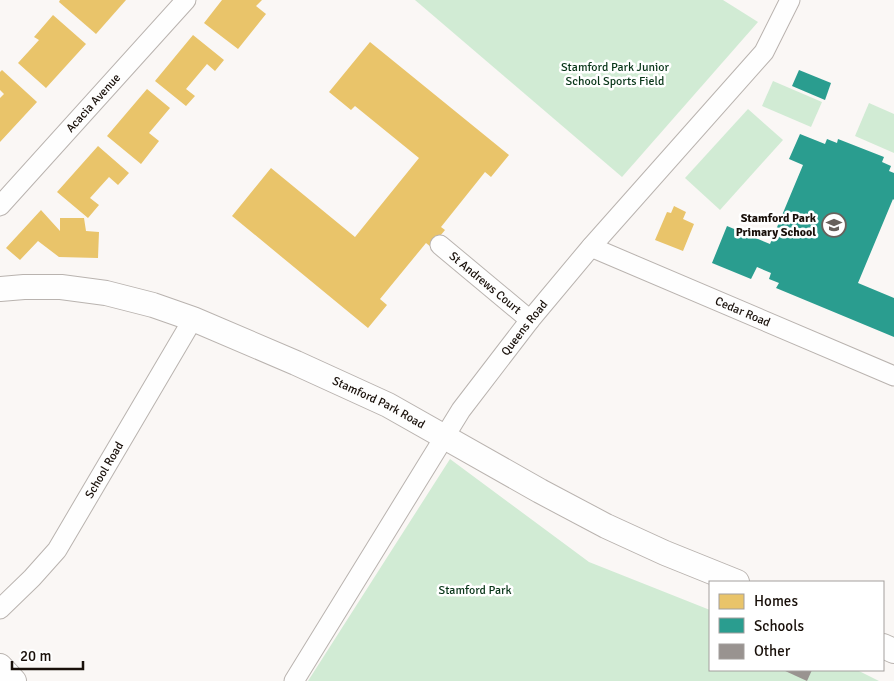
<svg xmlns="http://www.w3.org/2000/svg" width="894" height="681" viewBox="0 0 894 681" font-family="Signika,sans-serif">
<rect width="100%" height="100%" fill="#faf7f5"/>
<g fill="#d1ebd4">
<path d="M 415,0 L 723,0 L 758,22 L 622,177 Z"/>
<path d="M 773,81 L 822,102 L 811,127 L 762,106 Z"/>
<path d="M 869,103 L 894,114 L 894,153 L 855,136 Z"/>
<path d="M 748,109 L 783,140 L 720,210 L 685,178 Z"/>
<path d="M 450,459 L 589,562 L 710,610 L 710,670 L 857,670 L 879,681 L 308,681 Z"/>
</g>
<g fill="#e9c46a">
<path d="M 60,0 L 126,0 L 96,34 L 59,2 Z"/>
<path d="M 222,0 L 262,0 L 256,6 L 266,14 L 238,49 L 204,23 Z"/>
<path d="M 53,15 L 86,44 L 46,88 L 18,63 L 39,40 L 34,37 Z"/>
<path d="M 193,35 L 224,60 L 215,71 L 207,64 L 186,89 L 195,96 L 186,106 L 155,81 Z"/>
<path d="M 370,42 L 509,155 L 491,177 L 485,172 L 441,227 L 445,230 L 431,247 L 426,243 L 380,299 L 387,305 L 368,328 L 232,216 L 271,168 L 355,237 L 419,158 L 355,106 L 351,110 L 329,92 Z"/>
<path d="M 2,70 L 37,102 L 0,142 L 0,98 L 4,94 L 0,90 L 0,72 Z"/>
<path d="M 147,89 L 170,108 L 149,133 L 159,141 L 141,164 L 107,136 Z"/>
<path d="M 98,146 L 129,173 L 118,185 L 109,177 L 90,198 L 99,205 L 88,218 L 57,192 Z"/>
<path d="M 674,206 L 686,212 L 683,219 L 694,224 L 683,251 L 655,240 L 667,212 L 671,213 Z"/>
<path d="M 41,210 L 60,231 L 60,218 L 84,218 L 86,231 L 99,232 L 98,258 L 59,257 L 38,241 L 20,260 L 6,248 Z"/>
</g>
<g fill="#2a9d8f">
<path d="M 799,70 L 831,83 L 825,100 L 792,86 Z"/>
<path d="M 800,134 L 825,144 L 827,139 L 837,143 L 838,139 L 884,157 L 882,162 L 891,166 L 889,171 L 894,173 L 894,200 L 893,199 L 858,283 L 894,298 L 894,337 L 776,288 L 779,283 L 769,279 L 771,273 L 757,267 L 751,279 L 712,263 L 727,226 L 770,244 L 803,165 L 789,159 Z"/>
</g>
<path fill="#999390" d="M 783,670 L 812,670 L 807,681 Z"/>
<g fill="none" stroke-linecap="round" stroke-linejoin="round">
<g stroke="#b9b3af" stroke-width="21">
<g id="minor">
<path id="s1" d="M 0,206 L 186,0"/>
<path id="s2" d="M 440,245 L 530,320"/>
<path id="s3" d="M 591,247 L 894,376"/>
<path id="s4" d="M 0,609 L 32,578 L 57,550 L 193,319"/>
<path id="s5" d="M 294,681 L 461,410 L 530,320 L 591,247 L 764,52 L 790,0"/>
</g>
</g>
<g stroke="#b9b3af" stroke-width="26">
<g id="tertiary">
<path id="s6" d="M 0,289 L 24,287 L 61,287 L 106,293 L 153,305 L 193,319 L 296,363 L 388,405 L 540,491 L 606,526 L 665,553 L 737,582"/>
<path d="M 883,646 L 894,651"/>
<path d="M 0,666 L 14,681"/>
</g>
</g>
<use href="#minor" stroke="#fefefe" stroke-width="19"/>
<use href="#tertiary" stroke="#fefefe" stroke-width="24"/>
</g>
<defs>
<g id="school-ring" transform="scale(1.25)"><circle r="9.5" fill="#fff" stroke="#68615c" stroke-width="1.5"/><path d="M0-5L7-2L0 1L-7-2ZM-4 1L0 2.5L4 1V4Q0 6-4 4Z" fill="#68615c"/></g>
</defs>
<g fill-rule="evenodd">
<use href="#school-ring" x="834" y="225"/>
</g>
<g text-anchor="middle" stroke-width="5" stroke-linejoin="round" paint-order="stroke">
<g font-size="12" fill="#083518" stroke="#fff">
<text x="615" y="71">Stamford Park Junior<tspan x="615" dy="14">School Sports Field</tspan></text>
<text x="475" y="594">Stamford Park</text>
</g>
<g font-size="12" fill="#19100a" stroke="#fff">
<text dy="4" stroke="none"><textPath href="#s1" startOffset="139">Acacia Avenue</textPath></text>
<text dy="4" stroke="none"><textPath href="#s2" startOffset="59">St Andrews Court</textPath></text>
<text dy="4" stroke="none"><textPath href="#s3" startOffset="165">Cedar Road</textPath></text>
<text dy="4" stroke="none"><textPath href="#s5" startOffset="422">Queens Road</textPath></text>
<text dy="4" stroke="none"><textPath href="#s6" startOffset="401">Stamford Park Road</textPath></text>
<text dy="4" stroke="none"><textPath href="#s4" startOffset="175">School Road</textPath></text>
</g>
<g font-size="12" font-weight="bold" fill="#19100a" stroke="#fff" text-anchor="end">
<text x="816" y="222">Stamford Park<tspan x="816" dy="14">Primary School</tspan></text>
</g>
</g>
<rect x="709" y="581" width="175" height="90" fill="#ffffff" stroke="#a39f9d"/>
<rect x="719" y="594" width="25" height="15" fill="#e9c46a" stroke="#a39f9d"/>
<text x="754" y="606" font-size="15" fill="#19100a">Homes</text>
<rect x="719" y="618" width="25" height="15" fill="#2a9d8f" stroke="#a39f9d"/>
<text x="754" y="631" font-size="15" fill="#19100a">Schools</text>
<rect x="719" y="644" width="25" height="15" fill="#999390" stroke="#a39f9d"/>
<text x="754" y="656" font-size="15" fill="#19100a">Other</text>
<path d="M12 661v8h71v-8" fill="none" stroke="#19100a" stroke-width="2.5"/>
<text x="20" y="661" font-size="15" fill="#19100a" stroke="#ffffff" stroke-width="4" paint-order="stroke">20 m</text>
</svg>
